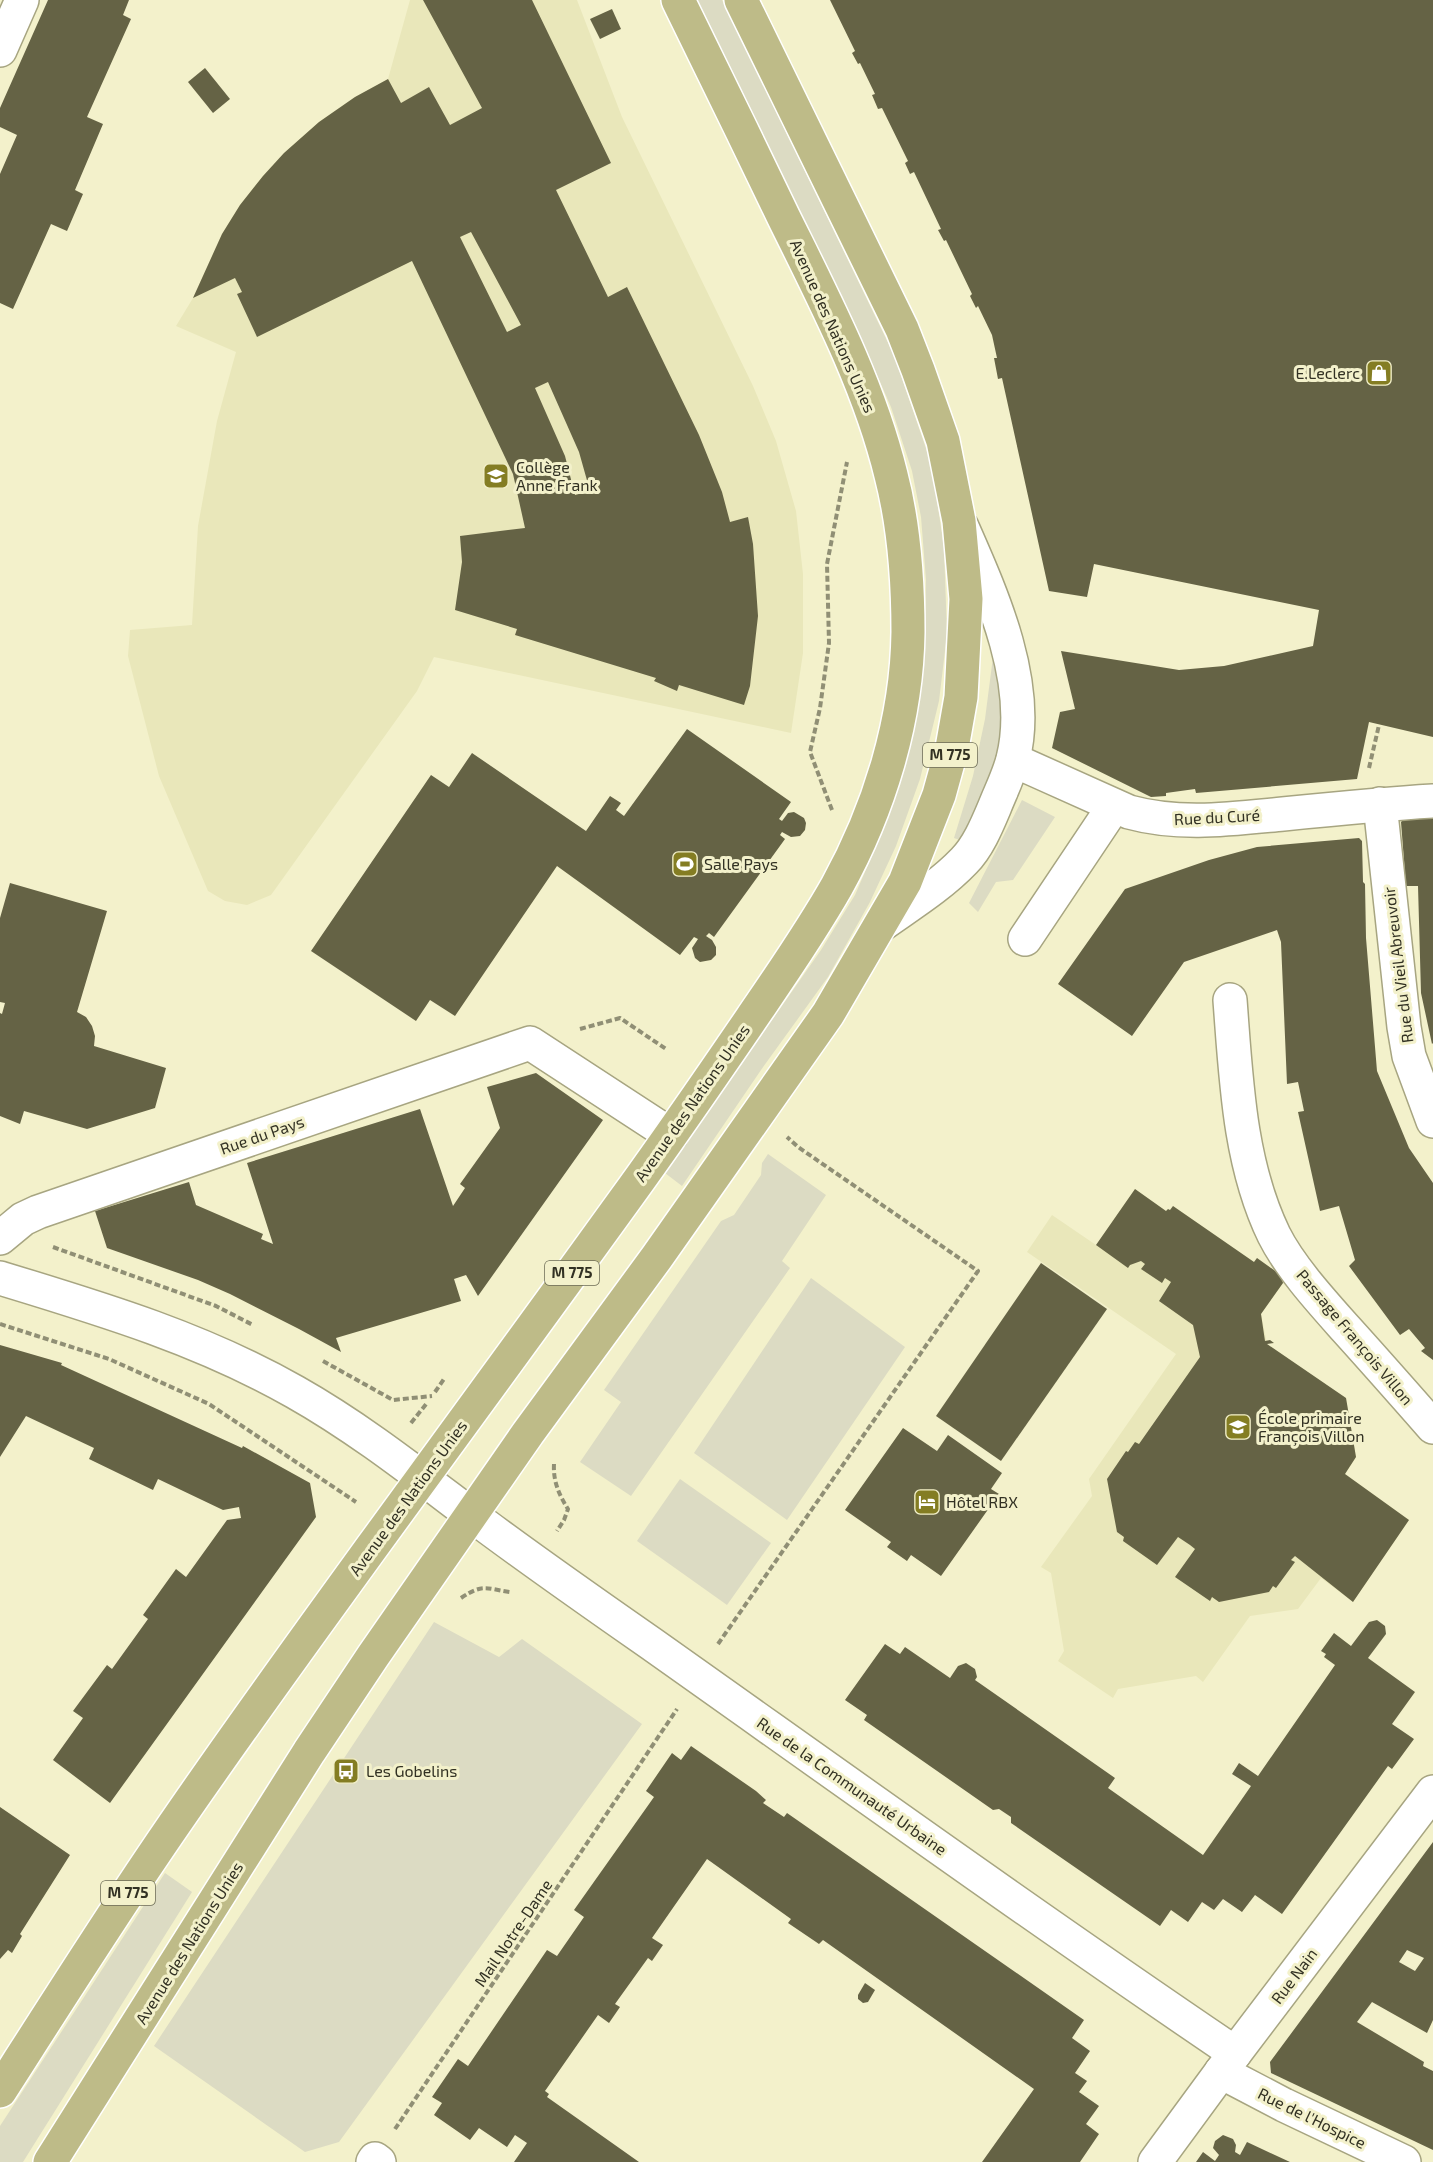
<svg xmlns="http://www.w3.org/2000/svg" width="1433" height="2162" viewBox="0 0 1433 2162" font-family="'Exo 2',sans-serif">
<rect width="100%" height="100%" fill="#f3f1cb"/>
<g fill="#e9e7ba">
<path d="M 410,0 L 577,0 L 622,117 L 753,386 L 776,441 L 796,511 L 803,574 L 803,653 L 791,733 L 434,657 L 417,691 L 271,895 L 247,905 L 225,901 L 208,891 L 159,776 L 128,656 L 130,630 L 192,625 L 198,526 L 217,421 L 236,352 L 176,326 L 193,298 L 222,234 L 240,205 L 263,176 L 284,153 L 319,122 L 355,97 L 388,79 Z"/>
<path d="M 1135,1189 L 1166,1211 L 1171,1210 L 1173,1206 L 1254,1262 L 1257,1258 L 1281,1275 L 1283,1283 L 1261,1314 L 1267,1344 L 1346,1398 L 1356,1457 L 1345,1474 L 1409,1520 L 1353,1602 L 1321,1578 L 1298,1609 L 1250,1616 L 1203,1682 L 1196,1676 L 1118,1689 L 1113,1698 L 1058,1661 L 1064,1651 L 1051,1573 L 1041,1567 L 1092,1496 L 1089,1479 L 1176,1354 L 1027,1252 L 1052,1215 L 1096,1245 Z"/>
</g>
<g fill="#dcdbc3">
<path d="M 696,0 L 722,0 L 894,355 L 932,466 L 944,548 L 947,634 L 939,701 L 920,779 L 896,846 L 870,902 L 828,977 L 761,1070 L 682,1186 L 665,1173 L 821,950 L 855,895 L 881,835 L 905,763 L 918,709 L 925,643 L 926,580 L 921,517 L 912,471 L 891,407 L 855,325 Z"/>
<path d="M 993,657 L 1000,659 L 1006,733 L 968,843 L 954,838 L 973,776 L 985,719 Z"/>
<path d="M 1022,800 L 1055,817 L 1013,880 L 996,882 L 978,912 L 969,903 Z"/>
<path d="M 768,1154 L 826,1195 L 782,1261 L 790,1268 L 631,1496 L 580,1462 L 621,1402 L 604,1390 L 721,1221 L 734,1215 L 761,1175 L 762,1163 Z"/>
<path d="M 811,1278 L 905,1347 L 787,1520 L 694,1453 Z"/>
<path d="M 680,1479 L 771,1543 L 727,1605 L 637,1541 Z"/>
<path d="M 434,1622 L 499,1657 L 522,1639 L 642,1724 L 339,2142 L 305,2152 L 154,2046 Z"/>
<path d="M 165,1873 L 192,1892 L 23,2162 L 0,2162 L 0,2126 Z"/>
</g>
<g fill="#656345" fill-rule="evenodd">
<path d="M 48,0 L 129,0 L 123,15 L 131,19 L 87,117 L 103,124 L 75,190 L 83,194 L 67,231 L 51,224 L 13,309 L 0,303 L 0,174 L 17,135 L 0,127 L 0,108 Z"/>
<path d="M 423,0 L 532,0 L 611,163 L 556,190 L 608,297 L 627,287 L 699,435 L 722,492 L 730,522 L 748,517 L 753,544 L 758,616 L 750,686 L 744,705 L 679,685 L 677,691 L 654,681 L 656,678 L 515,635 L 517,629 L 455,610 L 462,562 L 460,536 L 525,528 L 513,474 L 412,261 L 257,337 L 237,294 L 242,292 L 235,278 L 193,298 L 222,234 L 240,205 L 263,176 L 284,153 L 319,122 L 355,97 L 388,79 L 401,103 L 429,87 L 450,125 L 482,108 ZM 471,232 L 521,325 L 507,332 L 460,237 ZM 548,382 L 579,452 L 590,491 L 575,495 L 565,456 L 535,388 Z"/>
<path d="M 830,0 L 1433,0 L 1433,737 L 1369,722 L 1357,779 L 1196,793 L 1195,789 L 1166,793 L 1166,796 L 1151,797 L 1052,748 L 1060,712 L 1075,709 L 1061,651 L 1179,670 L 1224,666 L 1313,646 L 1319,610 L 1094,564 L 1087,597 L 1049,591 L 1002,378 L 998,379 L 994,358 L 997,358 L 992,335 L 978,306 L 976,308 L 970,296 L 972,294 L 946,240 L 944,241 L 938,230 L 941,229 L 914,172 L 910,174 L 905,163 L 908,161 L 882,108 L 878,109 L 872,95 L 875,94 L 860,63 L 858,64 L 852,53 L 855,51 Z"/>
<path d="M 612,9 L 621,29 L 600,39 L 590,19 Z"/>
<path d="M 205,68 L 230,99 L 213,113 L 188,82 Z"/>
<path d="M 687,729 L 791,802 L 779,819 L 782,821 L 788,813 L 794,812 L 804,818 L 806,823 L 805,830 L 800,836 L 791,837 L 782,832 L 780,835 L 785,839 L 714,937 L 709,933 L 706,936 L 712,940 L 716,947 L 716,955 L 711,960 L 700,962 L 695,958 L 692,948 L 698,939 L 694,937 L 680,955 L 557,866 L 455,1016 L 430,1000 L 416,1021 L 311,951 L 431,775 L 449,787 L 472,753 L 586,831 L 610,796 L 621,803 L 616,810 L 624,816 Z"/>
<path d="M 1433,811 L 1433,1043 L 1432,1044 L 1421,993 L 1418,886 L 1406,886 L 1401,822 L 1409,814 Z"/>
<path d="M 1359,838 L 1362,841 L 1363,882 L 1365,884 L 1366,938 L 1377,1071 L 1409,1148 L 1433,1183 L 1433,1360 L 1421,1351 L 1425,1348 L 1409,1329 L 1400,1335 L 1349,1266 L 1355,1260 L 1339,1206 L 1320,1211 L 1298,1112 L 1304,1111 L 1298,1082 L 1287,1084 L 1281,942 L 1277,930 L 1184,962 L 1132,1036 L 1058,984 L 1125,889 L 1209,860 L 1257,847 Z"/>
<path d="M 10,883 L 107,911 L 77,1012 L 86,1017 L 92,1026 L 95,1036 L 94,1046 L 166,1068 L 155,1108 L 87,1129 L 24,1111 L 20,1124 L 0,1116 L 0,1013 L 2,1014 L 5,1003 L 0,1002 L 0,918 Z"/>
<path d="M 536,1073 L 603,1120 L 478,1296 L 466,1275 L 454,1279 L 461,1301 L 336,1338 L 341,1352 L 299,1329 L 230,1294 L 198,1280 L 107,1248 L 95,1211 L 189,1182 L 196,1205 L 263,1234 L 261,1239 L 273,1244 L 247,1163 L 420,1109 L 453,1206 L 465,1188 L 460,1184 L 500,1128 L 487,1087 Z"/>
<path d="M 1135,1189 L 1166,1211 L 1168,1209 L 1170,1210 L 1173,1206 L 1254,1262 L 1257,1258 L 1281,1275 L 1283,1283 L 1261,1314 L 1265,1341 L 1270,1340 L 1274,1343 L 1267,1344 L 1346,1398 L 1356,1457 L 1345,1474 L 1409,1520 L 1353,1602 L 1295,1556 L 1291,1560 L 1295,1562 L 1276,1588 L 1273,1586 L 1269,1592 L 1219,1602 L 1212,1597 L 1210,1601 L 1175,1577 L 1195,1549 L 1190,1545 L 1178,1537 L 1157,1565 L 1123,1541 L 1124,1537 L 1117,1532 L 1107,1479 L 1126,1451 L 1128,1452 L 1135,1442 L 1139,1444 L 1200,1357 L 1193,1325 L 1159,1301 L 1171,1282 L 1165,1278 L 1162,1283 L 1141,1269 L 1145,1264 L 1141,1261 L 1130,1265 L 1128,1268 L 1096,1245 Z"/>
<path d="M 1041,1263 L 1107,1309 L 1001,1461 L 936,1416 Z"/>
<path d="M 0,1345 L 62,1363 L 61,1365 L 242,1448 L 243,1446 L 310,1483 L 316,1517 L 110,1803 L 53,1760 L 83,1718 L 73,1711 L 107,1665 L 112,1669 L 148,1619 L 143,1615 L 176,1569 L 186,1577 L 227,1520 L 241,1518 L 239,1507 L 223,1510 L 158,1479 L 153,1490 L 89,1459 L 94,1448 L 26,1416 L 0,1457 Z"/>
<path d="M 903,1428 L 937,1451 L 948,1435 L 1002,1473 L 991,1489 L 999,1494 L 941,1576 L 911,1555 L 907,1561 L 887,1547 L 891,1542 L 845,1510 Z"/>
<path d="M 1377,1620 L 1385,1626 L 1386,1634 L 1368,1658 L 1415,1692 L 1392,1724 L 1414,1739 L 1392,1769 L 1388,1766 L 1282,1914 L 1255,1895 L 1242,1912 L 1223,1899 L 1214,1910 L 1202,1902 L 1188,1922 L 1171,1910 L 1160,1926 L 1011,1823 L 1011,1817 L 999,1809 L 993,1810 L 864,1720 L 867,1715 L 845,1700 L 885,1644 L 900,1654 L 905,1647 L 950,1678 L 958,1666 L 966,1663 L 975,1669 L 977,1677 L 975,1680 L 1115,1778 L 1108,1788 L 1203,1855 L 1251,1786 L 1232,1774 L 1239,1763 L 1258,1776 L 1335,1665 L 1324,1657 L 1326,1654 L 1321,1651 L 1334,1633 L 1351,1646 L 1369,1622 Z"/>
<path d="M 691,1746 L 756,1791 L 766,1800 L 763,1803 L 784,1817 L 787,1813 L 1084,2020 L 1072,2038 L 1090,2051 L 1075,2073 L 1087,2081 L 1079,2092 L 1099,2106 L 1086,2124 L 1099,2134 L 1080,2162 L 982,2162 L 1034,2089 L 823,1940 L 819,1944 L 788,1923 L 791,1919 L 707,1859 L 652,1938 L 663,1945 L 652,1961 L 648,1958 L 615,2004 L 620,2007 L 609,2023 L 598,2015 L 545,2091 L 549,2094 L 547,2097 L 639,2162 L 514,2162 L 527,2143 L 515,2135 L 507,2147 L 479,2128 L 470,2140 L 434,2115 L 442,2103 L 432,2097 L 458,2059 L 468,2066 L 547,1950 L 557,1956 L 584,1917 L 574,1910 L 654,1797 L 646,1791 L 672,1753 L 681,1760 Z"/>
<path d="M 0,1807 L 70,1855 L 20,1934 L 22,1936 L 12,1953 L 8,1950 L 0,1959 Z"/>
<path d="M 1433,1842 L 1433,2020 L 1427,2033 L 1372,2002 L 1357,2022 L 1424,2062 L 1423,2066 L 1433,2071 L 1433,2150 L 1271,2073 L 1270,2062 ZM 1407,1950 L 1424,1958 L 1415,1971 L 1399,1962 Z"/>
<path d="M 865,1983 L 875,1990 L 868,2002 L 863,2003 L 858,1999 L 858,1995 Z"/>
<path d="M 1223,2135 L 1233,2139 L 1236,2145 L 1235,2152 L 1240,2155 L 1247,2142 L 1290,2162 L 1196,2162 L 1203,2152 L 1215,2161 L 1219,2155 L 1213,2148 L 1215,2141 Z"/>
</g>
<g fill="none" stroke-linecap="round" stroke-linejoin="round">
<g stroke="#a7a581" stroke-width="36">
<g id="minor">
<path d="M 0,50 L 22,0"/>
<path d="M 1013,760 L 1129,812 C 1180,826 1231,819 1283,814 C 1333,809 1383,804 1433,801"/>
<path d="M 1380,804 L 1404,1027 L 1409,1056 L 1433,1121"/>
<path d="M 881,925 C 909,905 940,886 964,861 C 978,847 987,825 995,806 C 1001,791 1009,775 1013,759 C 1032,684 992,595 962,527"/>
<path d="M 1025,939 L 1114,806"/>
<path d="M 1230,1000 C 1236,1078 1239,1163 1274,1235 C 1290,1267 1322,1302 1346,1329 C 1375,1361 1404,1394 1433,1427"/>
<path d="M 0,1238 L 23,1219 L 38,1212 L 530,1043 L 671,1135"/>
<path d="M 0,1278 C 102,1309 202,1339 295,1392 C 357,1427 413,1471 470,1514 C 531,1560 593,1603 656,1647 C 848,1783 1040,1921 1235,2053"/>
<path d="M 1221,2072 L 1284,2105 L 1404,2162"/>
<path d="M 373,2162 L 375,2159 L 379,2162"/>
<path d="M 1155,2162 L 1235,2053 L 1433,1792"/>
</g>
</g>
<g stroke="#fff" stroke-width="36">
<g id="major">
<path d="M 0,2091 C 50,2013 100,1934 152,1857 C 222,1753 296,1652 369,1551 C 455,1433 541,1316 626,1198 C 669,1139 710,1079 751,1019 C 781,975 811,932 837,886 C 879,810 907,720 908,632 C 908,580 904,525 891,475 C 869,385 825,301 784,218 C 749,145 714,73 678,0"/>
<path d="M 50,2162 L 309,1752 L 373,1656 L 528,1433 L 657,1257 L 828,1014 L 905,882 L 939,795 L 952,748 L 961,697 L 966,599 L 959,521 L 943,441 L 918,370 L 902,329 L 741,0"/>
</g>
</g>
<g stroke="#908f75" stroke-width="4" stroke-dasharray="6 3" stroke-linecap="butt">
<path d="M 1369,768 L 1379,725"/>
<path d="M 832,810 L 810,752 L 820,708 L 829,643 L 827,564 L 847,462"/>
<path d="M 580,1029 L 620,1018 L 666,1049"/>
<path d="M 53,1247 L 216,1306 L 253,1325"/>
<path d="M 0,1324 L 109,1359 L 209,1404 L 356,1502"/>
<path d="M 323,1361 L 393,1400 L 432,1396"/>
<path d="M 435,1392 L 444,1379"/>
<path d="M 411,1423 L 427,1403"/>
<path d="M 554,1464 C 553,1481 559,1495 568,1509 L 564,1520 L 557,1531"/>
<path d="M 461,1598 C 483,1583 487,1589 510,1592"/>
<path d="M 718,1644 L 978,1271 L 798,1147 L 787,1137"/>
<path d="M 395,2129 L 677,1709"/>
</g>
<use href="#minor" stroke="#fff" stroke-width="33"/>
<use href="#major" stroke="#bebb88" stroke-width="33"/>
</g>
<defs>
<g id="shop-square" transform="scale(1.35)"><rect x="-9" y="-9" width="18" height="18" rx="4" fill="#847d23" stroke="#f3f1cb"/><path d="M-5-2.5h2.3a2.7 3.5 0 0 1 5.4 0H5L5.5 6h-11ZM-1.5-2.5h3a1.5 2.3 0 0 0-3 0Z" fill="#fff"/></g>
<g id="school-square" transform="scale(1.35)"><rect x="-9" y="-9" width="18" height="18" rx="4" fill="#847d23" stroke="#f3f1cb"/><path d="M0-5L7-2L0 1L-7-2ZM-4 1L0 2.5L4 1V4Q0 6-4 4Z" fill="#fff"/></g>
<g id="stadium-square" transform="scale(1.35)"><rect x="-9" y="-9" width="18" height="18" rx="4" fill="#847d23" stroke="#f3f1cb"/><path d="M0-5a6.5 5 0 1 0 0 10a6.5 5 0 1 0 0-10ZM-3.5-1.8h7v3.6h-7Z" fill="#fff"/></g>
<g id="hotel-square" transform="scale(1.35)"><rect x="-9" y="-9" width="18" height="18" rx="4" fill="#847d23" stroke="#f3f1cb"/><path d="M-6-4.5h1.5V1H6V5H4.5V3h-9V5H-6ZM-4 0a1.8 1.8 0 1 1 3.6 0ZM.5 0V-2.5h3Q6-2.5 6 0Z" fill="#fff"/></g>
<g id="bus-square" transform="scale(1.35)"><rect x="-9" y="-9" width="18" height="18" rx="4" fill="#847d23" stroke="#f3f1cb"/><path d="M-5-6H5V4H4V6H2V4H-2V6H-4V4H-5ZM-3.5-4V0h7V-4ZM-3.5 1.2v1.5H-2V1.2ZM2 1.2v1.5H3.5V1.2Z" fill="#fff"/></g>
</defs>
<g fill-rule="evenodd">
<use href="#shop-square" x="1379" y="373"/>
<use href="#school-square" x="496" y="476"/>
<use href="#stadium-square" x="685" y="864"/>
<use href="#school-square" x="1238" y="1427"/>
<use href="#hotel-square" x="927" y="1502"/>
<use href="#bus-square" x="346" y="1771"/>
</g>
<g text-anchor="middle" stroke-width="6" stroke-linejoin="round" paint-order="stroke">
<g fill="#f3f1cb" stroke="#6c6b55" stroke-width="1.5">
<rect x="923" y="743" width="54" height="24" rx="4.5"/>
<rect x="545" y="1261" width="54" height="24" rx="4.5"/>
<rect x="101" y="1881" width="54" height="24" rx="4.5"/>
</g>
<g font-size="15" font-weight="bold" fill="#323123">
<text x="950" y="760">M 775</text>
<text x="572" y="1278">M 775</text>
<text x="128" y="1898">M 775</text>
</g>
<g font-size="16" fill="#323123" stroke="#f3f1cb">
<text transform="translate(833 326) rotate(66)" y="6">Avenue des Nations Unies</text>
<text transform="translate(1217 817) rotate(-3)" y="6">Rue du Curé</text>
<text transform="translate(1398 965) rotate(-97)" y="6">Rue du Vieil Abreuvoir</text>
<text transform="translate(692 1103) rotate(-55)" y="6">Avenue des Nations Unies</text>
<text transform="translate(262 1135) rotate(-19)" y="6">Rue du Pays</text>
<text transform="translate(1355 1337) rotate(50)" y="6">Passage François Villon</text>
<text transform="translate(408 1498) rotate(-54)" y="6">Avenue des Nations Unies</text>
<text transform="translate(852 1786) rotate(35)" y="6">Rue de la Communauté Urbaine</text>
<text transform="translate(513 1933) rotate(-56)" y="6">Mail Notre-Dame</text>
<text transform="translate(189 1943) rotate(-58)" y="6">Avenue des Nations Unies</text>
<text transform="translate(1294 1976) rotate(-53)" y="6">Rue Nain</text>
<text transform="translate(1312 2118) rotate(26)" y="6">Rue de l'Hospice</text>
</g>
<g font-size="16" fill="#323123" stroke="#f3f1cb" text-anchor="start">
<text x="1360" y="379" text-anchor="end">E.Leclerc</text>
<text x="516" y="473">Collège<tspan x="516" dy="18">Anne Frank</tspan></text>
<text x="704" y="870">Salle Pays</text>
<text x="1258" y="1424">École primaire<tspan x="1258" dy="18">François Villon</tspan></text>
<text x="946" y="1508">Hôtel RBX</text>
<text x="366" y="1777">Les Gobelins</text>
</g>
</g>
</svg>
